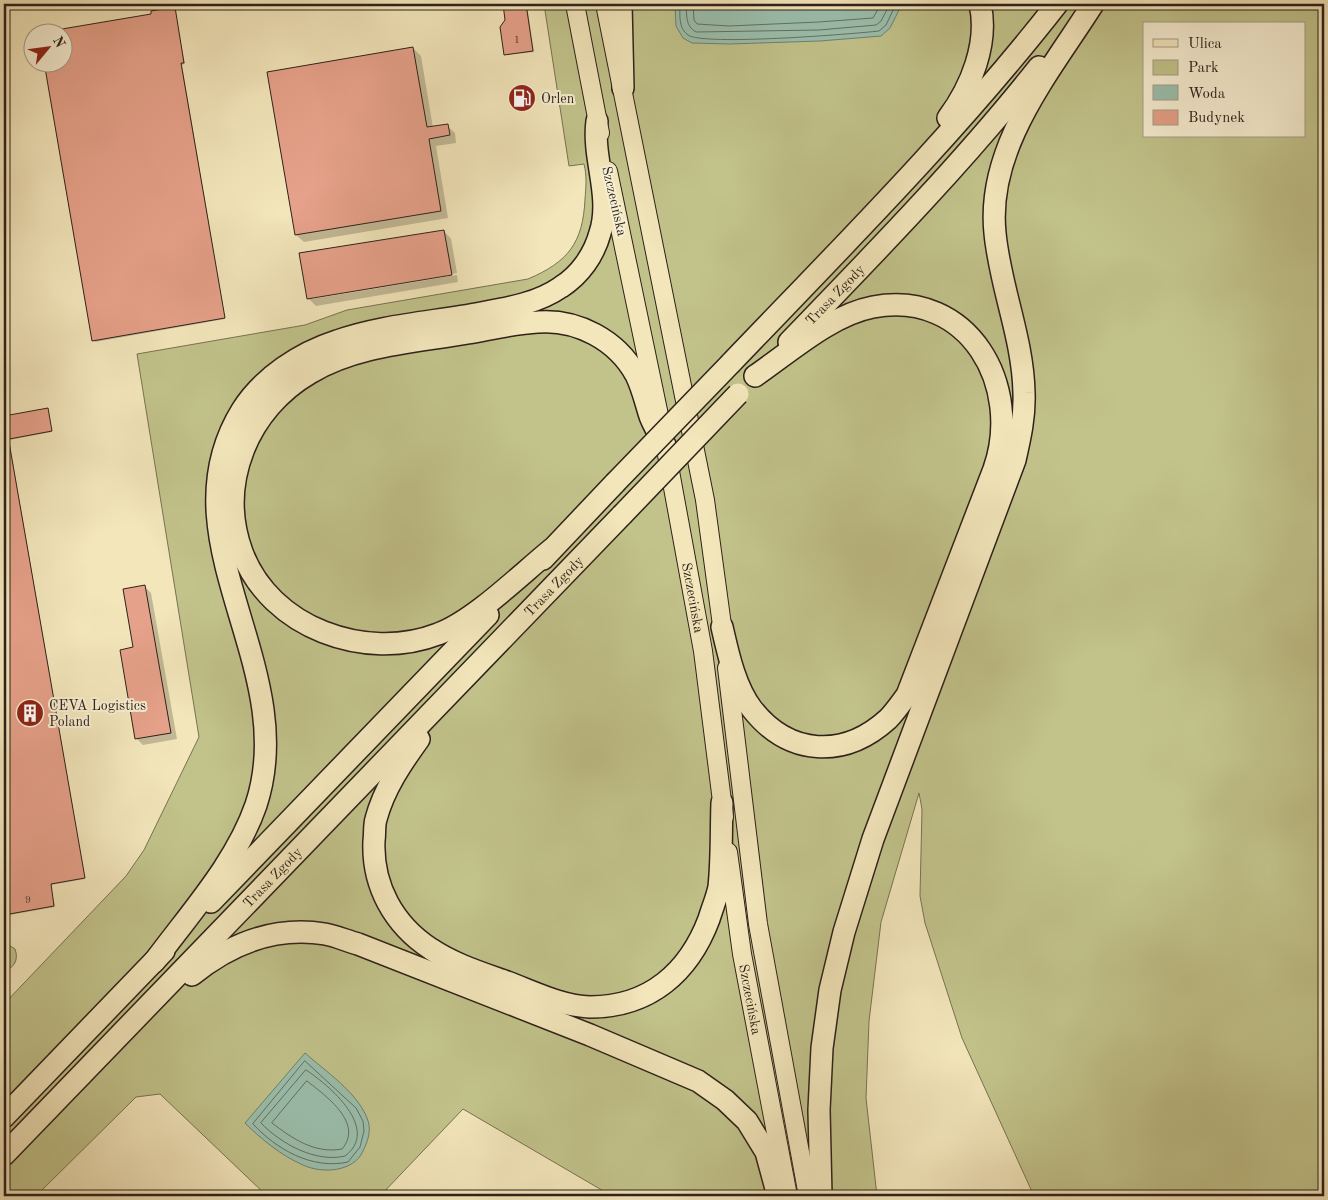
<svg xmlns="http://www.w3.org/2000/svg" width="1328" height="1200" viewBox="0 0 1328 1200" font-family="'Old Standard TT',serif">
<rect width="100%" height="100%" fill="#f3e6bb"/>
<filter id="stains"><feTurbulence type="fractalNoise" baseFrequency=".004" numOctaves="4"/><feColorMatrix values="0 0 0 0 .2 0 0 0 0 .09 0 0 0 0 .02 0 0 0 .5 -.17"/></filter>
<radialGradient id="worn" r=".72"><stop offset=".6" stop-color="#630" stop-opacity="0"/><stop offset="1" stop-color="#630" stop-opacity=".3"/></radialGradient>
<g fill="#c2c38b" stroke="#787252" fill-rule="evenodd">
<path d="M 544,4 L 1324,4 L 1324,1196 L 1034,1196 L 962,1038 L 925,923 L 920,896 L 922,809 L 919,793 L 881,922 L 869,1021 L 866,1098 L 877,1196 L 612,1196 L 463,1109 L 380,1196 L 267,1196 L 160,1094 L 136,1097 L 36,1196 L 4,1196 L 4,1004 L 126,876 L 144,850 L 199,737 L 137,354 L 305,325 L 347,310 L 528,279 C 568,262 583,243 585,199 C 586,187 587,176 584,164 L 569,166 ZM 1144,24 L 1304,24 L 1304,136 L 1144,136 Z"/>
<path d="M 4,942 L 15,949 C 19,960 14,968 4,971 Z"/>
</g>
<g fill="#9bc0ae" stroke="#6f8073">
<path d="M 675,4 L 902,4 L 890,28 L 881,36 L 820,41 L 729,44 L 692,43 L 683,38 L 676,26 Z"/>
<path d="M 305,1053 C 325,1071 357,1092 367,1118 C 372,1129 368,1141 363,1151 C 354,1172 322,1174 303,1165 C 282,1156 261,1139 245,1123 Z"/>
</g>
<g fill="#0003">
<path d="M 34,4 L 46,4 L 39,8 Z"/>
<path d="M 465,4 L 502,4 L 467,9 Z"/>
<path d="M 504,4 L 527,4 L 534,52 L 506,55 L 506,20 Z"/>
<path d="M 174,8 L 185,64 L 182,65 L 225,319 L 95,342 L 62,62 L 62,32 L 51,32 L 153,15 Z"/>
<path d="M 413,48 L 421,56 L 433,128 L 447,126 L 455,133 L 456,143 L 436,146 L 448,218 L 304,242 L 296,235 Z"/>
<path d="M 444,231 L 451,239 L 457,273 L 312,296 L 312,299 L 457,275 L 458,282 L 316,306 L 308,298 Z"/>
<path d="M 47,409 L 52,432 L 9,440 L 85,879 L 51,885 L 55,907 L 4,916 L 4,410 L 5,417 Z"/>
<path d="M 145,587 L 151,593 L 177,739 L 143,745 L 137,739 L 135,648 Z"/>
</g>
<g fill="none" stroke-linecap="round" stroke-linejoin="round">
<g stroke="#647064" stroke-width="1">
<path d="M 680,4 C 680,15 678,28 688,35 C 703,46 853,34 879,31 L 886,25 L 896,4"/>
<path d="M 686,4 C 687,15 685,26 696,32 L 819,30 L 876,25 L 881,21 L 890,4"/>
<path d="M 693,4 L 694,20 L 697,24 L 729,26 L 819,22 L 873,18 L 881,4"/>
<path d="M 305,1061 L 356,1108 L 363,1121 L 364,1131 L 360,1147 L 348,1162 C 312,1170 276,1149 253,1124 Z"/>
<path d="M 306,1070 C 329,1085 381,1129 345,1156 C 316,1163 281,1144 261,1123 Z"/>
<path d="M 307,1081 C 326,1096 364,1123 342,1149 C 315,1154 293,1139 272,1123 Z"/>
</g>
</g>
<g fill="#e6a18a" stroke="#2d211a">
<path d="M 503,4 L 526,4 L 533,51 L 504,55 L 500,27 L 505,20 Z"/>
<path d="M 175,7 L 184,63 L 181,63 L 225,318 L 92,341 L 44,62 L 62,62 L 62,29 L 151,14 L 151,11 Z"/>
<path d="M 413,47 L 427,127 L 448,124 L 450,135 L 429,139 L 441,211 L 295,235 L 267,72 Z"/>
<path d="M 444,230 L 452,275 L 307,299 L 299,253 Z"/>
<path d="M 48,408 L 52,431 L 4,440 L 4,416 Z"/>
<path d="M 4,442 L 9,442 L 85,878 L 51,884 L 54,906 L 4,915 Z"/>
<path d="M 145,585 L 171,733 L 135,739 L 120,650 L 133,647 L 123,589 Z"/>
</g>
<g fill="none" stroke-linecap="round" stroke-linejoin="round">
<g stroke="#2d211a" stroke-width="20">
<g id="major">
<path d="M 575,4 L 600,133"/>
<path d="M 605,4 L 705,500 L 724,640"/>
<path d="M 608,171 L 660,420"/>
<path id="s1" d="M 667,455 L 703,651 L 724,817"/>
<path d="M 727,668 L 758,924 L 808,1196"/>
<path id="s2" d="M 728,852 L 742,954 L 788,1196"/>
</g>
</g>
<g stroke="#2d211a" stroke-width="24">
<g id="highway">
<path d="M 621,4 L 623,88"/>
<path d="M 948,118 C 971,87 989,43 980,4"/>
<path id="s3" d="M 789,342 C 875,253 962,164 1039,67"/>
<path d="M 731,363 C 843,246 957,132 1057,4"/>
<path d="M 552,549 C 521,574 474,621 438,634 C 366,662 270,628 242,552 C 217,483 248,409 310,373 C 356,345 416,342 468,333 C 491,329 515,323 538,322 C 577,319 617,340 636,375 C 642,387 645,400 649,413 C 652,424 660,435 665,445"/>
<path d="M 543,559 L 615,483"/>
<path d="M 722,627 C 728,653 735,687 752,709 C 789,756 844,759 888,719 C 895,712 901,703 907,695 L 994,469 C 1023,386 969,289 873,307 C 831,315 790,352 755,376"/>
<path d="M 419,739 C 401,764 384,789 376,819 C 374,825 375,834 374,841 C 372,886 394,925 431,949 C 453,964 482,973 507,982 C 534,992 561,1006 590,1007 C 650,1007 689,972 709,919 C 712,909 717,897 719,887 C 722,859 721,831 722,803"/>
<path d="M 211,902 L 488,615"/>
<path d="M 154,962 C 190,913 236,863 256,805 C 302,666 162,539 242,410 C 263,377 300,353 337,341 C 382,325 434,322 481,313 C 509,308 538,303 561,287 C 580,275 594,255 600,233 C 612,196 592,159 597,121"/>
<path d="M 192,975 C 231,943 274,926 325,934 C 336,936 347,941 358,944 L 590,1035 L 698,1081 L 725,1100 L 747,1121 L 766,1152 L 778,1196"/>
<path d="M 4,1117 L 164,951"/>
<path id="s4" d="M 4,1155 L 622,515"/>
<path d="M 821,1196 L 819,1110 L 822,1048 L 830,990 L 844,932 L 873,839 L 1015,460 C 1020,438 1025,416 1024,393 C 1023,338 1000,287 995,233 C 986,147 1050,72 1093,4"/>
</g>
</g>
<use href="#major" stroke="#f3e6bb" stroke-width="18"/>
<use href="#highway" stroke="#f3e6bb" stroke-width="21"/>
<g stroke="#2d211a" stroke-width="24" stroke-linecap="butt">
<g id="highway-bridge">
<path d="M 615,483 L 731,363"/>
<path d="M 622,515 L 738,394"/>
</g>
</g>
<use href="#highway-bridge" stroke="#f3e6bb" stroke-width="21"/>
</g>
<defs>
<g id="fuel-disc" transform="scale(1.4375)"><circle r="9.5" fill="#8f2418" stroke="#f7efd3"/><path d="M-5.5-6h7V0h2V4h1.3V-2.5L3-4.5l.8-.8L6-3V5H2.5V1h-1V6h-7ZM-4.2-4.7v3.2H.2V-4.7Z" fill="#fff"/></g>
<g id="building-disc" transform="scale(1.4375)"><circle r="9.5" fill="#8f2418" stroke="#f7efd3"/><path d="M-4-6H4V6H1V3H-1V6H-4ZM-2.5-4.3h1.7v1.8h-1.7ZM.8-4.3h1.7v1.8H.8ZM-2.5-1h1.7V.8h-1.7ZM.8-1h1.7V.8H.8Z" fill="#fff"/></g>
</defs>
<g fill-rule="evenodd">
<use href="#fuel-disc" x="522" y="98"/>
<use href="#building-disc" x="30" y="713"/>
</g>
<g text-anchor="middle" stroke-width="4" stroke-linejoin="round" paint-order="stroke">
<g font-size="11" fill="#5b4136">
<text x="517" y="43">1</text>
<text x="28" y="903">9</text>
</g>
<g font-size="14" fill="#2d211a" stroke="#f7efd3" text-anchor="start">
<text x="541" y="103">Orlen</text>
<text x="49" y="710">CEVA Logistics<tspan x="49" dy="16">Poland</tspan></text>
</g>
<g font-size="14" fill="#2d211a" stroke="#f7efd3">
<text transform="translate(615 201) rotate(77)" y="5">Szczecińska</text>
<text dy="5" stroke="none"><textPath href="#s3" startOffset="66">Trasa Zgody</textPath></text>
<text dy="5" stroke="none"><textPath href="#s4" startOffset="791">Trasa Zgody</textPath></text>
<text dy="5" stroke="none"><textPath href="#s1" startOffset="145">Szczecińska</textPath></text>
<text dy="5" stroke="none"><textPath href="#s4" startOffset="386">Trasa Zgody</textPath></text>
<text dy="5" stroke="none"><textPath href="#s2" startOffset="149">Szczecińska</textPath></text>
</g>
</g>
<rect width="1328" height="1200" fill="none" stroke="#f3e6bb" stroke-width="20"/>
<rect x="5" y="5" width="1318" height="1190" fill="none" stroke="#2d211a" stroke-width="2.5"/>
<rect x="10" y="10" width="1308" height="1180" fill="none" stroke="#2d211a"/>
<rect x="1143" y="22" width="162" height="115" fill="#f7efd3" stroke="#a69d89"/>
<rect x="1153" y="39" width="25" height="8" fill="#f3e6bb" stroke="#a69d89"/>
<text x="1188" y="48" font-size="15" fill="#2d211a">Ulica</text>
<rect x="1153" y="60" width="25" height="15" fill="#c2c38b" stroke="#a69d89"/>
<text x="1188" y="72" font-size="15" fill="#2d211a">Park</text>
<rect x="1153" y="85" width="25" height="15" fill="#9bc0ae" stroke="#a69d89"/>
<text x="1188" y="98" font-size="15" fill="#2d211a">Woda</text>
<rect x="1153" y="110" width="25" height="15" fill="#e6a18a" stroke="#a69d89"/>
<text x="1188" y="122" font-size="15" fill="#2d211a">Budynek</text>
<g transform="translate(48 48) rotate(61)"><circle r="24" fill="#f7efd3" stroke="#a69d89"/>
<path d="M0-4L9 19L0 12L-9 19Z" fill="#8f2418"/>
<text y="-8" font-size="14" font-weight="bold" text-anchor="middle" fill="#2d211a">N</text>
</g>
<rect width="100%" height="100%" filter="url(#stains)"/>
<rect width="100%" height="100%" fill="url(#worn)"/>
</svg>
